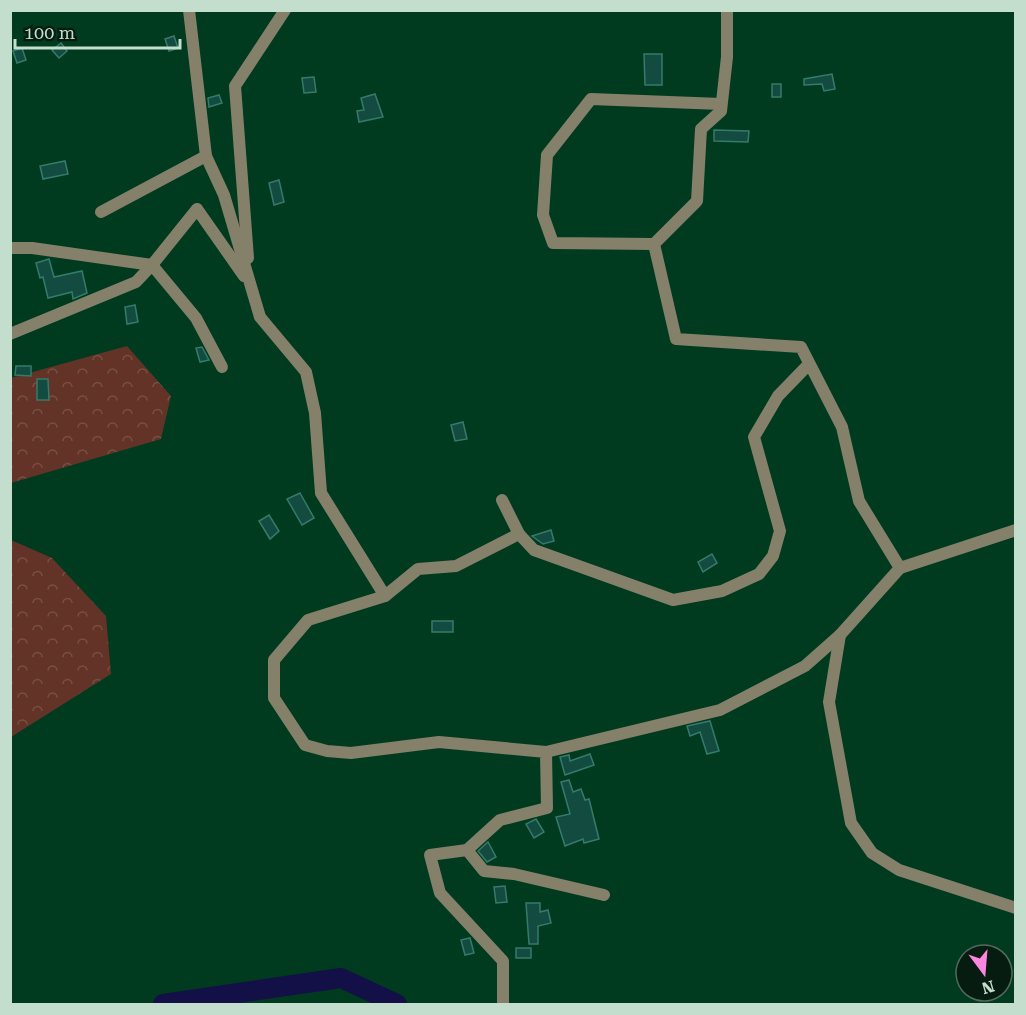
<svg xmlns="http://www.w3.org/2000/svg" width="1026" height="1015" viewBox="0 0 1026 1015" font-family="'Roboto Serif',serif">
<defs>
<pattern id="forest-crowns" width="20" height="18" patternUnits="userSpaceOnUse" patternTransform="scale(1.5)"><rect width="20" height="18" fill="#623326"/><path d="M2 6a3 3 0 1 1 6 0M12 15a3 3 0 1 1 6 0" fill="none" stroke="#775044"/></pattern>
</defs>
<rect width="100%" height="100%" fill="#003a1f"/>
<g fill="url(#forest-crowns)">
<path d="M 127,346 L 171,396 L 161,439 L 11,483 L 11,378 Z"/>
<path d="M 11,540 L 52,558 L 106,616 L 111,674 L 11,737 Z"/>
</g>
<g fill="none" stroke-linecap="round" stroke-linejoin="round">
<path stroke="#131047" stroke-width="20" d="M 163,1004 L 341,978 L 397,1004"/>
</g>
<g fill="#134b40" stroke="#357b6b" stroke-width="1.5">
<path d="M 174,36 L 178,48 L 169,51 L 165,39 Z"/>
<path d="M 61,43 L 67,51 L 59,58 L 52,50 Z"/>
<path d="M 22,48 L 26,60 L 17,63 L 13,51 Z"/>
<path d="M 644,54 L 662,54 L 662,85 L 645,85 Z"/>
<path d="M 832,74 L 835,89 L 824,91 L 822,84 L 804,85 L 804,79 Z"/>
<path d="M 314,77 L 316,92 L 304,93 L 302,78 Z"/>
<rect x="772" y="84" width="9" height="13"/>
<path d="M 375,94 L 383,117 L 359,122 L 357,111 L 364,110 L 361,98 Z"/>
<path d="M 219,95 L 222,103 L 209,107 L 208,98 Z"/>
<path d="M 714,130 L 749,131 L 748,142 L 714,141 Z"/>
<path d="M 65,161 L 68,174 L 43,179 L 40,166 Z"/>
<path d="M 279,180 L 284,202 L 274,205 L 269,183 Z"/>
<path d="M 49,259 L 54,277 L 82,271 L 87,293 L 73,299 L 72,292 L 48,298 L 43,277 L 40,278 L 36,263 Z"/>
<path d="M 135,305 L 138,322 L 127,324 L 125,307 Z"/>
<path d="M 202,347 L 209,360 L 200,362 L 196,348 Z"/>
<path d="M 16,366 L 31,366 L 31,376 L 15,375 Z"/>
<path d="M 37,379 L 48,379 L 49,400 L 37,400 Z"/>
<path d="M 463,422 L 467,439 L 455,441 L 451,425 Z"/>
<path d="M 300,493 L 314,518 L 302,525 L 287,499 Z"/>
<path d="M 269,515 L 279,531 L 270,539 L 259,521 Z"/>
<path d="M 551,530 L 554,541 L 543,544 L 532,536 Z"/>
<path d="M 712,554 L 717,563 L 703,572 L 698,562 Z"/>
<rect x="432" y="621" width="21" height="11"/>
<path d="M 710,721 L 719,751 L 707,754 L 700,732 L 690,736 L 687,726 Z"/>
<path d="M 590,754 L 594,765 L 565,775 L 560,757 L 569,755 L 570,761 Z"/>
<path d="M 569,780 L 573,792 L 581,789 L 585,800 L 589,799 L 599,839 L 584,843 L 583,839 L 565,846 L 556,817 L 570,814 L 561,782 Z"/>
<path d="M 536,819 L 544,832 L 534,838 L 526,824 Z"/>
<path d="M 488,842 L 496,857 L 487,862 L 478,851 Z"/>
<path d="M 505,886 L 507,902 L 496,903 L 494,887 Z"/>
<path d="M 526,903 L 540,903 L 540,912 L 548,910 L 551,923 L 538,926 L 538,944 L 529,944 Z"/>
<path d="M 470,938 L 474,953 L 465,955 L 461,940 Z"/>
<rect x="516" y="948" width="15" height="10"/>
</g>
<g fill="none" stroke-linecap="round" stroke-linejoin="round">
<g stroke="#858069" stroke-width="12">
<path d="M 189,10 L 206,156 L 224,195 L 260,317 L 306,372 L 315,413 L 321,493 L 385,596 L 418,569 L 456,566 L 519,534 L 502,500"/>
<path d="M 727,10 L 727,57 L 721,111 L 701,129 L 697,201 L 654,244 L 676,339 L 801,347 L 842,427 L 859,501 L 900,568 L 840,635 L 829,702 L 851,823 L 872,853 L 899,870 L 1016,908"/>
<path d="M 101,212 L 206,156"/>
<path d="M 654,244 L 553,243 L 543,215 L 547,155 L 591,99 L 721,104"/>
<path d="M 10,248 L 32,248 L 152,265 L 197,209 L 244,276"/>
<path d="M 248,258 L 235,86 L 285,10"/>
<path d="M 10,334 L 136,282 L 152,265 L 196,318 L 222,367"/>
<path d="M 519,534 L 534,550 L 673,600 L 722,591 L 759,574 L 773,556 L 780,531 L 754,437 L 778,396 L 809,364"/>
<path d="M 900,568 L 1016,530"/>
<path d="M 385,596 L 308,620 L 274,660 L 274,698 L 305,745 L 327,751 L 351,753 L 439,742 L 546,752 L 547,808 L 500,820 L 467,850 L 484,871 L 514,874 L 604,895"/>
<path d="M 546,752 L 720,710 L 805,666 L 840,635"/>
<path d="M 467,850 L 430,855 L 440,893 L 503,961 L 503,1004"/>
</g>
</g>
<rect width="1026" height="1015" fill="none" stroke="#c3decc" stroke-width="24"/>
<g transform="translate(984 973) rotate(164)"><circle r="28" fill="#071c10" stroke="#526a5b" stroke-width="1.5"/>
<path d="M0-4.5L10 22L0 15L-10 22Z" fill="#fd86e1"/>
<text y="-9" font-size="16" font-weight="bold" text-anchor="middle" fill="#c3decc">N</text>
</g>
<path d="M15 39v9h165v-9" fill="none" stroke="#c3decc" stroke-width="3"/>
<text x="24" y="39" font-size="18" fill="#c3decc" stroke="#071c10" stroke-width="4.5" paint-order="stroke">100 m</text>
</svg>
